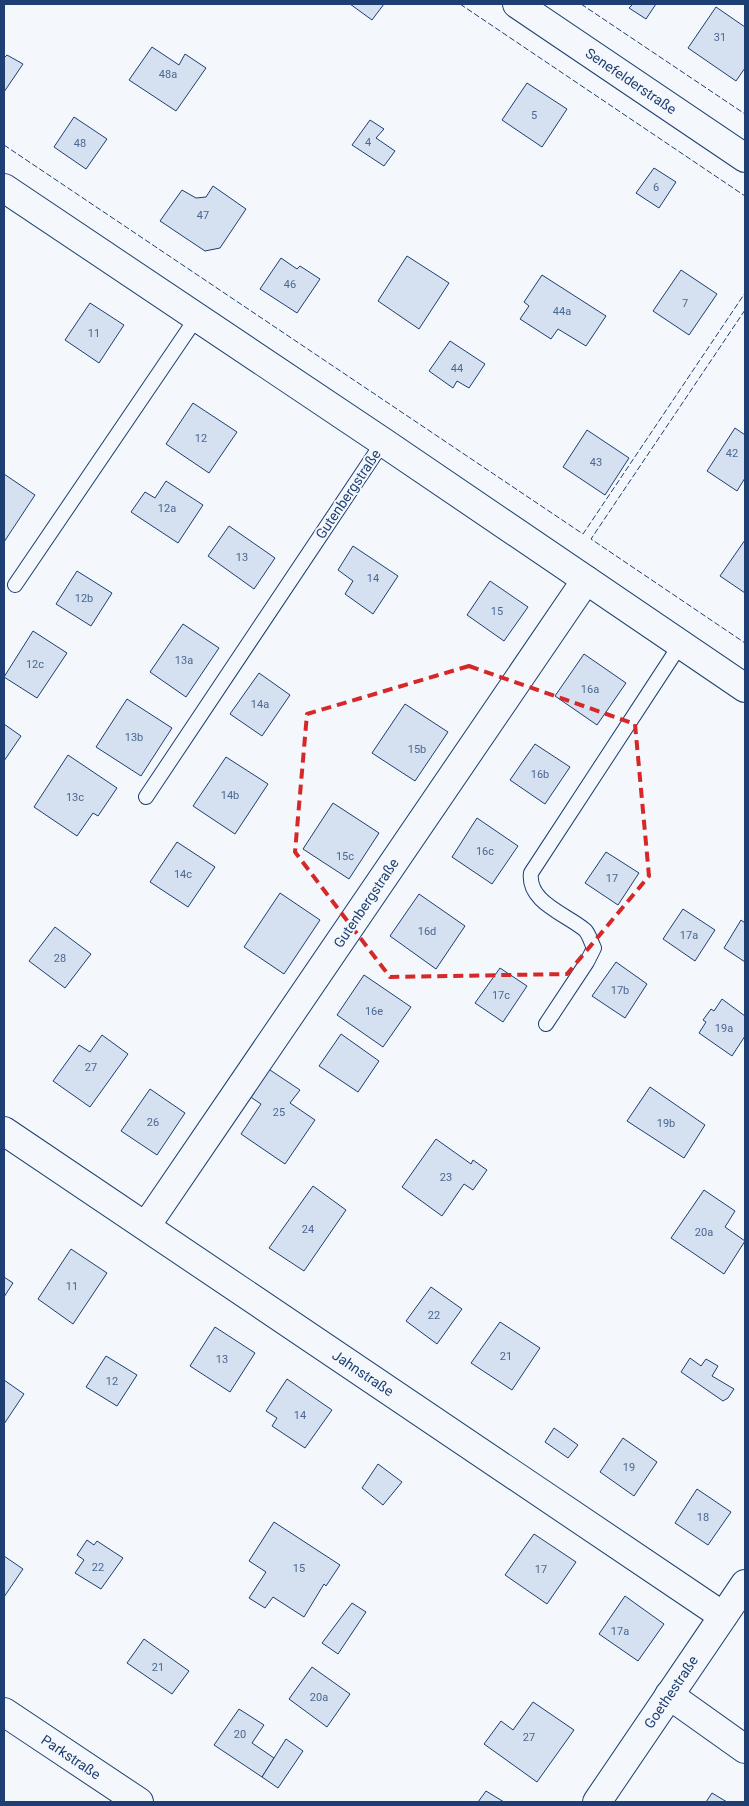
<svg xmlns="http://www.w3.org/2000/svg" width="749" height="1806" viewBox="0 0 749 1806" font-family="Roboto,sans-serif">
<rect width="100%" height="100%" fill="#f4f7fb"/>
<g fill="#d5e0f0" stroke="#1d3f73">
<path d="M 350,4 L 384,4 L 372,20 Z"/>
<path d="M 633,4 L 656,4 L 646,19 L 629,8 Z"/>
<path d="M 716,7 L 745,27 L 745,68 L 736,81 L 688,48 Z"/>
<path d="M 152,47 L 179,65 L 185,54 L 206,68 L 176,111 L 129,80 Z"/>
<path d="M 7,55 L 23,64 L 4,92 L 4,58 Z"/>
<path d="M 527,83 L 567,109 L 542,147 L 502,120 Z"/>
<path d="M 74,117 L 107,139 L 86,169 L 54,147 Z"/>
<path d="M 370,120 L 384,129 L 376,138 L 395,151 L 384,166 L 352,145 Z"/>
<path d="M 654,168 L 676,182 L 659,208 L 636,193 Z"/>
<path d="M 213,186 L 246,209 L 220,248 L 205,251 L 160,221 L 182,190 L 196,198 L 206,197 Z"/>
<path d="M 407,256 L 449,283 L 419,329 L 378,301 Z"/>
<path d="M 281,258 L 297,269 L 300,266 L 320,279 L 297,313 L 260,289 Z"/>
<path d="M 681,270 L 717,294 L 689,335 L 653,311 Z"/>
<path d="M 542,275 L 606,316 L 586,346 L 558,329 L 551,339 L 520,319 L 529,306 L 524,302 Z"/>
<path d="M 90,303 L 124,325 L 99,363 L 65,340 Z"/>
<path d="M 450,341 L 485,364 L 469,388 L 457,381 L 453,388 L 429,371 Z"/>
<path d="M 193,403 L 237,432 L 209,473 L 166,444 Z"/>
<path d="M 735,428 L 745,435 L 745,478 L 737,491 L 707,471 Z"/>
<path d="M 587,430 L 629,458 L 605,495 L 563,467 Z"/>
<path d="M 4,474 L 35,495 L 4,542 Z"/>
<path d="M 166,481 L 203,505 L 178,543 L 131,512 L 145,492 L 155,498 Z"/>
<path d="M 229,526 L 275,558 L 254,589 L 208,556 Z"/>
<path d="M 745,540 L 745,593 L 720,576 Z"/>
<path d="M 353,546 L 398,576 L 373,614 L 345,594 L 353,581 L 338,570 Z"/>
<path d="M 77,571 L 112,593 L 91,626 L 56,604 Z"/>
<path d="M 490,581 L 528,607 L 504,641 L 467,615 Z"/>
<path d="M 183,624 L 219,648 L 186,697 L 150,672 Z"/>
<path d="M 33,631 L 67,653 L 37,698 L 4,677 Z"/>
<path d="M 584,654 L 626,683 L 597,725 L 555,696 Z"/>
<path d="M 259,673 L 290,695 L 262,736 L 230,714 Z"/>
<path d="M 127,699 L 172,728 L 141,776 L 96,747 Z"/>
<path d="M 405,704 L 448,732 L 415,781 L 372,753 Z"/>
<path d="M 4,724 L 21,736 L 4,761 Z"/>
<path d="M 535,744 L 570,767 L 545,804 L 510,780 Z"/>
<path d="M 68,755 L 117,788 L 98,816 L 93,813 L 77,836 L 34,807 Z"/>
<path d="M 226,757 L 268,784 L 235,834 L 193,806 Z"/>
<path d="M 333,803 L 379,833 L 349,879 L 303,849 Z"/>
<path d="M 477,818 L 518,846 L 492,884 L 452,857 Z"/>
<path d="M 177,842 L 215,867 L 188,907 L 150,882 Z"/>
<path d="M 606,852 L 639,873 L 618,905 L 585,883 Z"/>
<path d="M 280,893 L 320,920 L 284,974 L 244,947 Z"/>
<path d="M 419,894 L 465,926 L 436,969 L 390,936 Z"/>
<path d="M 683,909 L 715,930 L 695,961 L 663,939 Z"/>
<path d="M 741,920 L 745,923 L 745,962 L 724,948 Z"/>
<path d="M 55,927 L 91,954 L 65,988 L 29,961 Z"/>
<path d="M 616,962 L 647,984 L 625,1018 L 592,996 Z"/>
<path d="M 500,968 L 527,986 L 503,1022 L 475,1003 Z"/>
<path d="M 364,975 L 411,1007 L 383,1047 L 337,1015 Z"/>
<path d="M 722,999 L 745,1016 L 745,1036 L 732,1056 L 699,1033 L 706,1022 L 703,1020 L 711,1009 L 714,1011 Z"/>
<path d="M 341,1034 L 379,1061 L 358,1092 L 319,1066 Z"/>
<path d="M 102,1035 L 128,1054 L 90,1107 L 53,1081 L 79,1045 L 90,1052 Z"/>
<path d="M 267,1068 L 300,1090 L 290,1103 L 315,1120 L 285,1164 L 241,1134 L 261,1104 L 249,1096 Z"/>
<path d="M 650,1087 L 705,1125 L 684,1158 L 627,1121 Z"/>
<path d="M 150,1089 L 185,1113 L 157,1155 L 121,1131 Z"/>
<path d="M 436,1139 L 471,1164 L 473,1160 L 487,1170 L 473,1190 L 464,1184 L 442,1216 L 402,1187 Z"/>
<path d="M 313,1186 L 346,1210 L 304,1271 L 269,1248 Z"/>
<path d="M 704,1190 L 735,1211 L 725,1227 L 745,1241 L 724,1274 L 671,1238 Z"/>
<path d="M 71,1249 L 107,1273 L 73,1324 L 38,1299 Z"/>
<path d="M 4,1277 L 13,1283 L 4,1297 Z"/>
<path d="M 431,1287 L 462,1309 L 437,1344 L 406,1321 Z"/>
<path d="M 500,1322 L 540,1348 L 512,1390 L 471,1363 Z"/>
<path d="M 215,1327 L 255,1353 L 230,1392 L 190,1366 Z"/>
<path d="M 106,1356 L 137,1375 L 117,1406 L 86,1387 Z"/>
<path d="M 690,1358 L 701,1366 L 706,1359 L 718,1366 L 712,1376 L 734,1389 L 728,1398 L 723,1401 L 681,1372 Z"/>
<path d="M 287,1379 L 332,1410 L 305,1448 L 272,1426 L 277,1418 L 266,1411 Z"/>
<path d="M 4,1380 L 24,1394 L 4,1424 Z"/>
<path d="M 554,1428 L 578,1445 L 568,1458 L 545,1442 Z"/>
<path d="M 623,1438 L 657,1462 L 634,1496 L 600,1472 Z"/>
<path d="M 378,1464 L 402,1482 L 383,1505 L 362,1488 Z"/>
<path d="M 697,1489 L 731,1512 L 708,1545 L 675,1523 Z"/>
<path d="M 274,1522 L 340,1565 L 326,1586 L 324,1584 L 304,1617 L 273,1597 L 265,1608 L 249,1598 L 266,1572 L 249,1561 Z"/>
<path d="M 534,1534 L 576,1562 L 547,1604 L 505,1575 Z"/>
<path d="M 87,1540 L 94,1545 L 97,1541 L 123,1558 L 101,1589 L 75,1573 L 84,1560 L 77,1555 Z"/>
<path d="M 4,1556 L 23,1569 L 4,1597 Z"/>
<path d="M 625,1596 L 664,1624 L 638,1661 L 599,1634 Z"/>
<path d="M 352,1603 L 366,1612 L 338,1654 L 322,1643 Z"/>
<path d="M 144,1639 L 189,1671 L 172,1694 L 127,1663 Z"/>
<path d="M 312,1667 L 350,1694 L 327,1727 L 289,1699 Z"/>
<path d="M 533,1702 L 574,1730 L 537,1782 L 484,1744 L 501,1721 L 513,1730 Z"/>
<path d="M 239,1709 L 264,1725 L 252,1743 L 274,1758 L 262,1777 L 214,1745 Z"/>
<path d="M 286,1739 L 303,1751 L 278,1788 L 262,1777 Z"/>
<path d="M 486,1791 L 504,1802 L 478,1802 Z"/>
<path d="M 712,1793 L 727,1802 L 706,1802 Z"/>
</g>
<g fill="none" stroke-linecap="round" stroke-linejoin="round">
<g stroke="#1d3f73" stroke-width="16">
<g id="service">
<path d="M 15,585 L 197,317"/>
<path d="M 146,797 L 383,442"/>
<path d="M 546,1024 L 587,962 L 594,948 C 591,942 589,934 585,930 C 566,914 527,902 531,873 L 680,645"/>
</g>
</g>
<g stroke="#1d3f73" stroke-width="30">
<g id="minor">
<path d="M 517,4 L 745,158"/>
<path d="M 4,188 L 383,442 L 745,688"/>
<path d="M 4,1131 L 723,1616"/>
<path d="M 146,1226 L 586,580"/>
<path d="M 669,1695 L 745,1749"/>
<path d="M 4,1712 L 139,1802"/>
</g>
</g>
<g stroke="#1d3f73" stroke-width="30">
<path id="tertiary" d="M 597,1802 L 745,1584"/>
</g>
<use href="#service" stroke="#f4f7fb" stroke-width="14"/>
<use href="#minor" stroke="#f4f7fb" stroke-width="28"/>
<use href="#tertiary" stroke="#f4f7fb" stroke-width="28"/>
<g stroke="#1d3f73" stroke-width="1" stroke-dasharray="6 2.5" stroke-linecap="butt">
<path d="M 460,4 L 745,196"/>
<path d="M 581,4 L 745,114"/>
<path d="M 4,145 L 583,534 L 745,293"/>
<path d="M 745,310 L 591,539 L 745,643"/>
</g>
</g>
<path fill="none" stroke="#d62828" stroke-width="4" stroke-dasharray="10 6" stroke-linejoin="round" d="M 469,666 L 635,724 L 649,876 L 567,974 L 390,977 L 295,852 L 307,714 Z"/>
<g text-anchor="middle" stroke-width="4" stroke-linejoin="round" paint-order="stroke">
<g font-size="11" fill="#4b6792">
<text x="720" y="41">31</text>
<text x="168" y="78">48a</text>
<text x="534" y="119">5</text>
<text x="368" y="146">4</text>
<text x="80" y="147">48</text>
<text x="656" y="191">6</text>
<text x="203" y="219">47</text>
<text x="290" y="288">46</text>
<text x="685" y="307">7</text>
<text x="562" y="315">44a</text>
<text x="94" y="337">11</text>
<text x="457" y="372">44</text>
<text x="201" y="442">12</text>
<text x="732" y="457">42</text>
<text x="596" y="466">43</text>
<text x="167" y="512">12a</text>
<text x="242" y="561">13</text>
<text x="373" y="582">14</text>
<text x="84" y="602">12b</text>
<text x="497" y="615">15</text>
<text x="184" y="664">13a</text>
<text x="35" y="668">12c</text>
<text x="590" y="693">16a</text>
<text x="260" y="708">14a</text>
<text x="134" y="741">13b</text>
<text x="417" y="753">15b</text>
<text x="540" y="778">16b</text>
<text x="230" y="799">14b</text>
<text x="75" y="801">13c</text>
<text x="485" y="855">16c</text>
<text x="345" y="860">15c</text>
<text x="183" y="878">14c</text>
<text x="612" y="882">17</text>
<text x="427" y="935">16d</text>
<text x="689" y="939">17a</text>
<text x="60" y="962">28</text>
<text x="620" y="994">17b</text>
<text x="501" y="999">17c</text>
<text x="374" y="1015">16e</text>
<text x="724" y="1032">19a</text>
<text x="91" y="1071">27</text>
<text x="279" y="1116">25</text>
<text x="153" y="1126">26</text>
<text x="666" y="1127">19b</text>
<text x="446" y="1181">23</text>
<text x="308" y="1233">24</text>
<text x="704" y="1236">20a</text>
<text x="72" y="1290">11</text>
<text x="434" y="1319">22</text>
<text x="506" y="1360">21</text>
<text x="222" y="1363">13</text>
<text x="112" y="1385">12</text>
<text x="300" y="1419">14</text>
<text x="629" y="1471">19</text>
<text x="703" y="1521">18</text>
<text x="98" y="1571">22</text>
<text x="299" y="1572">15</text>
<text x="541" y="1573">17</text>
<text x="620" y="1635">17a</text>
<text x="158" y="1671">21</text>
<text x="319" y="1701">20a</text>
<text x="240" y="1738">20</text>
<text x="529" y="1741">27</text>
</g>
<g font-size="14" fill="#1d3f73" stroke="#f4f7fb">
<text transform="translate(631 81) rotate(34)" y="5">Senefelderstraße</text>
<text transform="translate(348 494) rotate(-56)" y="5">Gutenbergstraße</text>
<text transform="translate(366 903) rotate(-56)" y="5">Gutenbergstraße</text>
<text transform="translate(363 1373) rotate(34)" y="5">Jahnstraße</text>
<text transform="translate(671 1692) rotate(-56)" y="5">Goethestraße</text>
<text transform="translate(71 1757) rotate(34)" y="5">Parkstraße</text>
</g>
</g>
<rect width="749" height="1806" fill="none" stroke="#1d3f73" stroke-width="10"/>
</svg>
